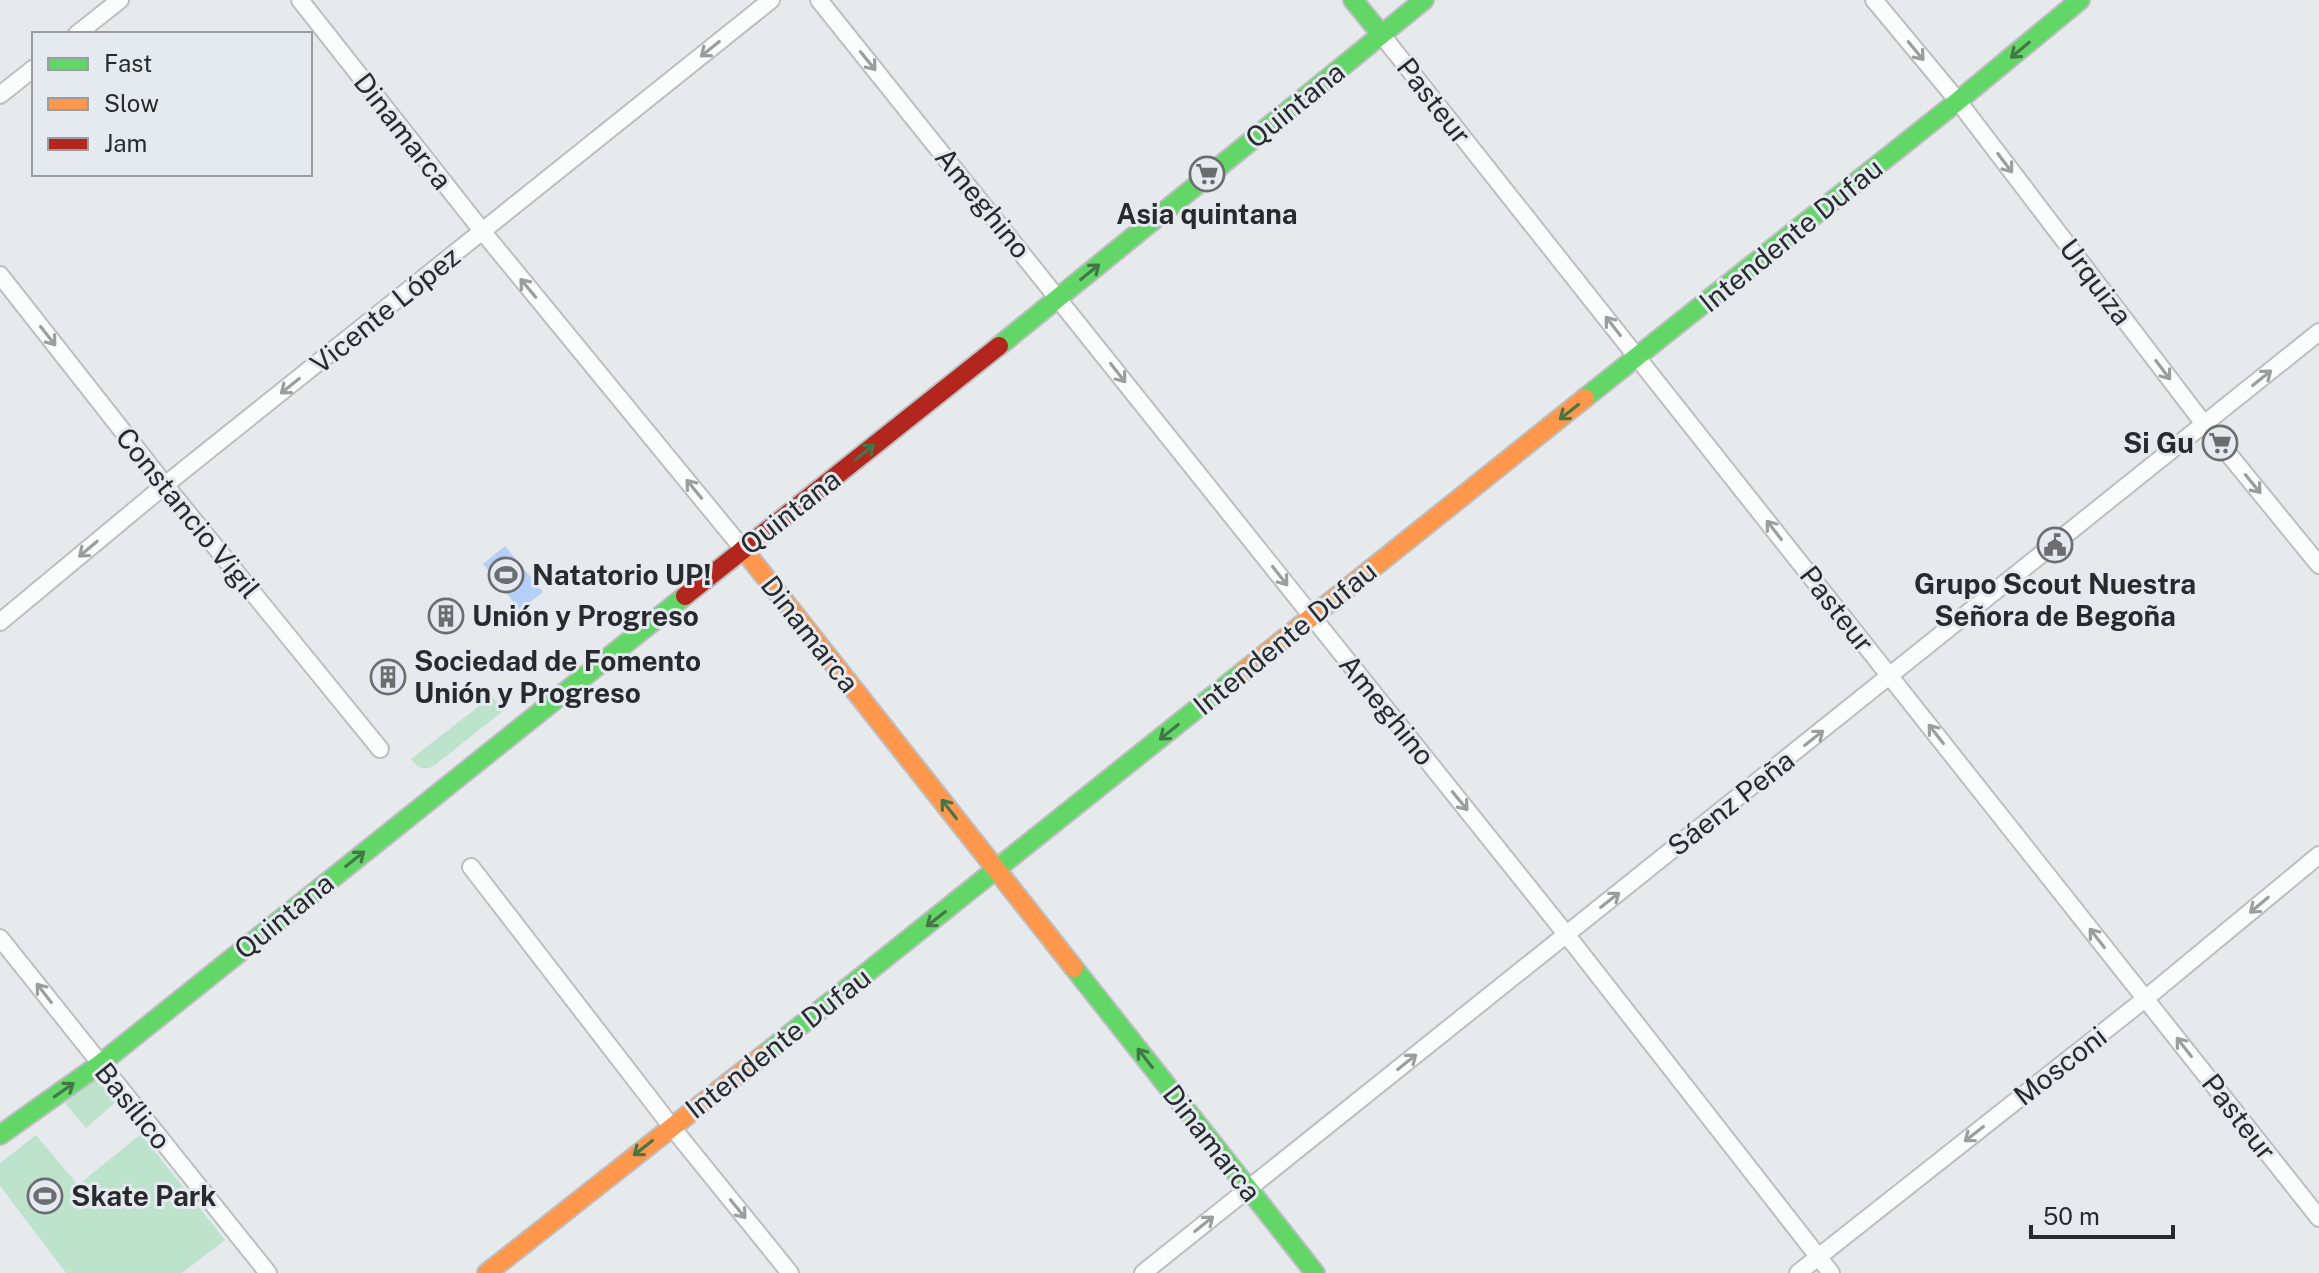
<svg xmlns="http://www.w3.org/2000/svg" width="2319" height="1273" viewBox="0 0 2319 1273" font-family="'Public Sans',sans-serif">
<rect width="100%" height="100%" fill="#e7eaec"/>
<g fill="#bde3cd">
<path d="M 492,696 L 504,710 L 435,765 C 424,772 418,768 411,759 Z"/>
<path d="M 96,1077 L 116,1102 L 86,1128 L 65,1103 Z"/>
<path d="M 141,1134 L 225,1240 L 182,1273 L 66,1273 L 0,1186 L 0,1163 L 36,1135 L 78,1185 Z"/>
</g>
<path fill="#b5cff7" d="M 505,546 L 543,592 L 520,610 L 483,564 Z"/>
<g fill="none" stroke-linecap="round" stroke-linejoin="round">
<g stroke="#bcbec0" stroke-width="20">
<g id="street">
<path d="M 300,0 L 483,232 L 743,549"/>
<path d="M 819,0 L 1566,934 L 1831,1273"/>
<path d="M 1874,0 L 1958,101 L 2204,424 L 2319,565"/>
<path d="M 77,34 L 120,0"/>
<path d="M 1381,34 L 2319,1218"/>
<path d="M 0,95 L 34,68"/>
<path d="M 0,275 L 165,485 L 380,749"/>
<path d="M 0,622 L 165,485 L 771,0"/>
<path d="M 471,867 L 671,1126 L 790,1273"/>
<path d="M 0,938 L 268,1273"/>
<path d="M 1143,1273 L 2319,332"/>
<path d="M 1798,1273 L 2145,999 L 2319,855"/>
</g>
</g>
<g stroke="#bcbec0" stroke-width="22">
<g id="fast">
<path d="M 1353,0 L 1381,34"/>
<path d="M 999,346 L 1424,0"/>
<path d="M 1585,398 L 1958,101 L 2080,0"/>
<path d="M 1074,968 L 1315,1273"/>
<path d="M 765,1054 L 1244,671"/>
<path d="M 0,1135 L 100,1064 L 685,596"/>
</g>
</g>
<g stroke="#bcbec0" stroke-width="22">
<g id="slow">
<path d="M 743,549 L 1074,968"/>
<path d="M 1244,671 L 1585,398"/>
<path d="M 487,1273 L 765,1054"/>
</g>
</g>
<g stroke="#bcbec0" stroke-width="22">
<path id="jam" d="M 685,596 L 999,346"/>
</g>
<use href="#street" stroke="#fbfcfc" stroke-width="16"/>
<use href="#fast" stroke="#63d668" stroke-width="18"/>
<use href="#slow" stroke="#ff974d" stroke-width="18"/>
<use href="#jam" stroke="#b3261e" stroke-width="18"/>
</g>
<defs><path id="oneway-shaft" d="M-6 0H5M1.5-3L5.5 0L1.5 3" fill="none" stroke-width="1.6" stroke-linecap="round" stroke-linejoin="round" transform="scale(2)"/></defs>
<g stroke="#9c9e9e">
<use href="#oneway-shaft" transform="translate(710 49) rotate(141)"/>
<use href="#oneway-shaft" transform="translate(1916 51) rotate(50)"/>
<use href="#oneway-shaft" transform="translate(868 61) rotate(51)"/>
<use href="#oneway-shaft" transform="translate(2005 163) rotate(53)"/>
<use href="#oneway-shaft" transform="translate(528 288) rotate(-130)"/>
<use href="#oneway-shaft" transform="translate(1613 326) rotate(-128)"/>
<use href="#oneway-shaft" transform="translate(48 336) rotate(52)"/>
<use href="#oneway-shaft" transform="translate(2163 370) rotate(53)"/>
<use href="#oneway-shaft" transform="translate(1118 373) rotate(52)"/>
<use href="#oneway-shaft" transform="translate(2262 378) rotate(-39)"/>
<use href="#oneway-shaft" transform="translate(290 386) rotate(141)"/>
<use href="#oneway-shaft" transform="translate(2253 484) rotate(51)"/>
<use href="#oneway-shaft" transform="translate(694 489) rotate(-129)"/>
<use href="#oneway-shaft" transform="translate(1774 530) rotate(-128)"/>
<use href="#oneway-shaft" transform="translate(88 549) rotate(140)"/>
<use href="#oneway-shaft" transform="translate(1280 576) rotate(52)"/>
<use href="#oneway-shaft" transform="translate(1936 734) rotate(-128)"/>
<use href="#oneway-shaft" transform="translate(1814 738) rotate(-38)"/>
<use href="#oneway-shaft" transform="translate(1460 801) rotate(51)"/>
<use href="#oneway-shaft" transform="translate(1610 900) rotate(-38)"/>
<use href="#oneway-shaft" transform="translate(2259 905) rotate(140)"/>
<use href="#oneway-shaft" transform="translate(2097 938) rotate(-128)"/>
<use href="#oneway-shaft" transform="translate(44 993) rotate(-128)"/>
<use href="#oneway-shaft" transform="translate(2184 1047) rotate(-128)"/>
<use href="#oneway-shaft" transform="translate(1407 1062) rotate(-39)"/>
<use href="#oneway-shaft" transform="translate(1974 1134) rotate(142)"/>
<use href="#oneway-shaft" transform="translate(738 1209) rotate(51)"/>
<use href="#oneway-shaft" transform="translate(1204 1224) rotate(-39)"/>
</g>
<g stroke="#437747">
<use href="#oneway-shaft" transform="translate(2020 50) rotate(140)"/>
<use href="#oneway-shaft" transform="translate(1090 272) rotate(-39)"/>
<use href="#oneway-shaft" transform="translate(1569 412) rotate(142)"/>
<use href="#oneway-shaft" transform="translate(865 452) rotate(-39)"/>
<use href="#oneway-shaft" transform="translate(1169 732) rotate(141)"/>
<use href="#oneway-shaft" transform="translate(949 809) rotate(-128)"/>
<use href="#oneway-shaft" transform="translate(355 859) rotate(-39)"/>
<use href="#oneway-shaft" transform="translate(936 919) rotate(142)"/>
<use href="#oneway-shaft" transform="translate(1145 1058) rotate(-128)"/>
<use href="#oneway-shaft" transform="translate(64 1090) rotate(-35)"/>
<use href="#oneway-shaft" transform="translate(643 1148) rotate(142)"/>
</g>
<defs>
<g id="supermarket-ring" transform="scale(1.8)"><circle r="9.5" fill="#e4eaef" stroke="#6b6d6f" stroke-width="1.5"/><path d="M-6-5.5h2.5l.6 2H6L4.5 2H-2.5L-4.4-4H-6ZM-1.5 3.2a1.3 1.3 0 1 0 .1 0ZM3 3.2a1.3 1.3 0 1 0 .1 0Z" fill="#6b6d6f"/></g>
<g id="civic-ring" transform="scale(1.8)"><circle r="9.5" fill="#e4eaef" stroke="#6b6d6f" stroke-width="1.5"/><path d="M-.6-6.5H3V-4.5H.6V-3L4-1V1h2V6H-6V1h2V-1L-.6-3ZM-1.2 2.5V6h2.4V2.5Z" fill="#6b6d6f"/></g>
<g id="stadium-ring" transform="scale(1.8)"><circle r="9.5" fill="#e4eaef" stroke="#6b6d6f" stroke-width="1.5"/><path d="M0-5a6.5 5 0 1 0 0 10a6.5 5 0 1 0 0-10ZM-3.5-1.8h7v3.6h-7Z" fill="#6b6d6f"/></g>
<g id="building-ring" transform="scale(1.8)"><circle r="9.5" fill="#e4eaef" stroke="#6b6d6f" stroke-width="1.5"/><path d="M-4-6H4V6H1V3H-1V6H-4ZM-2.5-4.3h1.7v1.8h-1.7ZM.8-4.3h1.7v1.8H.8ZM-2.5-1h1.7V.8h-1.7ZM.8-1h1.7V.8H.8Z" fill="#6b6d6f"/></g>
</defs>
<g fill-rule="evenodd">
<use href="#supermarket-ring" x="1207" y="174"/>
<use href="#supermarket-ring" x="2220" y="443"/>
<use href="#civic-ring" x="2055" y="545"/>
<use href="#stadium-ring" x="506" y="575"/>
<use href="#building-ring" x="446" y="616"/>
<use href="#building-ring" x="388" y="677"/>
<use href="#stadium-ring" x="45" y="1196"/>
</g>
<g text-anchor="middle" stroke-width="6" stroke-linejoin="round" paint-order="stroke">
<g font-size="28" fill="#282a2c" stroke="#e4eaef">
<text transform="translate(1434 101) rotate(52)" y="10">Pasteur</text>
<text transform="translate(1295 105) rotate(-39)" y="10">Quintana</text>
<text transform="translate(403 131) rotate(52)" y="10">Dinamarca</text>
<text transform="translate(983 203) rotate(51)" y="10">Ameghino</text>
<text transform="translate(1791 235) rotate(-39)" y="10">Intendente Dufau</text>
<text transform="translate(2096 282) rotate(53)" y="10">Urquiza</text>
<text transform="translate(385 310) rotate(-39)" y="10">Vicente López</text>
<text transform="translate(790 512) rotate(-38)" y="10">Quintana</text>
<text transform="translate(188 513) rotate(51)" y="10">Constancio Vigil</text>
<text transform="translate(1837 609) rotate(52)" y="10">Pasteur</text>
<text transform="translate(810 634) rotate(52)" y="10">Dinamarca</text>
<text transform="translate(1285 638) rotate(-39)" y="10">Intendente Dufau</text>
<text transform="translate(1387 710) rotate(51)" y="10">Ameghino</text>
<text transform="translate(1731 803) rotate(-38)" y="10">Sáenz Peña</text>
<text transform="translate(284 916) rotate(-39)" y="10">Quintana</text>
<text transform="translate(778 1043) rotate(-38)" y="10">Intendente Dufau</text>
<text transform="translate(2060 1066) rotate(-38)" y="10">Mosconi</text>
<text transform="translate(133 1106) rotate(51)" y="10">Basílico</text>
<text transform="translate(2239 1117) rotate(52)" y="10">Pasteur</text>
<text transform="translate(1212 1143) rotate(52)" y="10">Dinamarca</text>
</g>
<g font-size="28" font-weight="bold" fill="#282a2c" stroke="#e4eaef" text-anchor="start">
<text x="1207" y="224" text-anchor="middle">Asia quintana</text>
<text x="2194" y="453" text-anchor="end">Si Gu</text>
<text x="532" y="585">Natatorio UP!</text>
<text x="2055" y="594" text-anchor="middle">Grupo Scout Nuestra<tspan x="2055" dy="32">Señora de Begoña</tspan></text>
<text x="472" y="626">Unión y Progreso</text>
<text x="414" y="671">Sociedad de Fomento<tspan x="414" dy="32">Unión y Progreso</tspan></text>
<text x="71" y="1206">Skate Park</text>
</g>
</g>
<rect x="32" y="32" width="280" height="144" fill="#e4eaef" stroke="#999da1" stroke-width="2"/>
<rect x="48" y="58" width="40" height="12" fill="#63d668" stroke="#999da1" stroke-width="2"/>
<text x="104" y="72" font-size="24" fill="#282a2c">Fast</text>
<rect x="48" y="98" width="40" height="12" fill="#ff974d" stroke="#999da1" stroke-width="2"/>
<text x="104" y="112" font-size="24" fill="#282a2c">Slow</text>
<rect x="48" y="138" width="40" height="12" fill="#b3261e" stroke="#999da1" stroke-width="2"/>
<text x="104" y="152" font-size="24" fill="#282a2c">Jam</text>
<path d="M2031 1225v12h142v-12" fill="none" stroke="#282a2c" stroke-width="4"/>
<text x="2043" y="1225" font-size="24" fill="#282a2c" stroke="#e4eaef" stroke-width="6" paint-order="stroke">50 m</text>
</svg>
